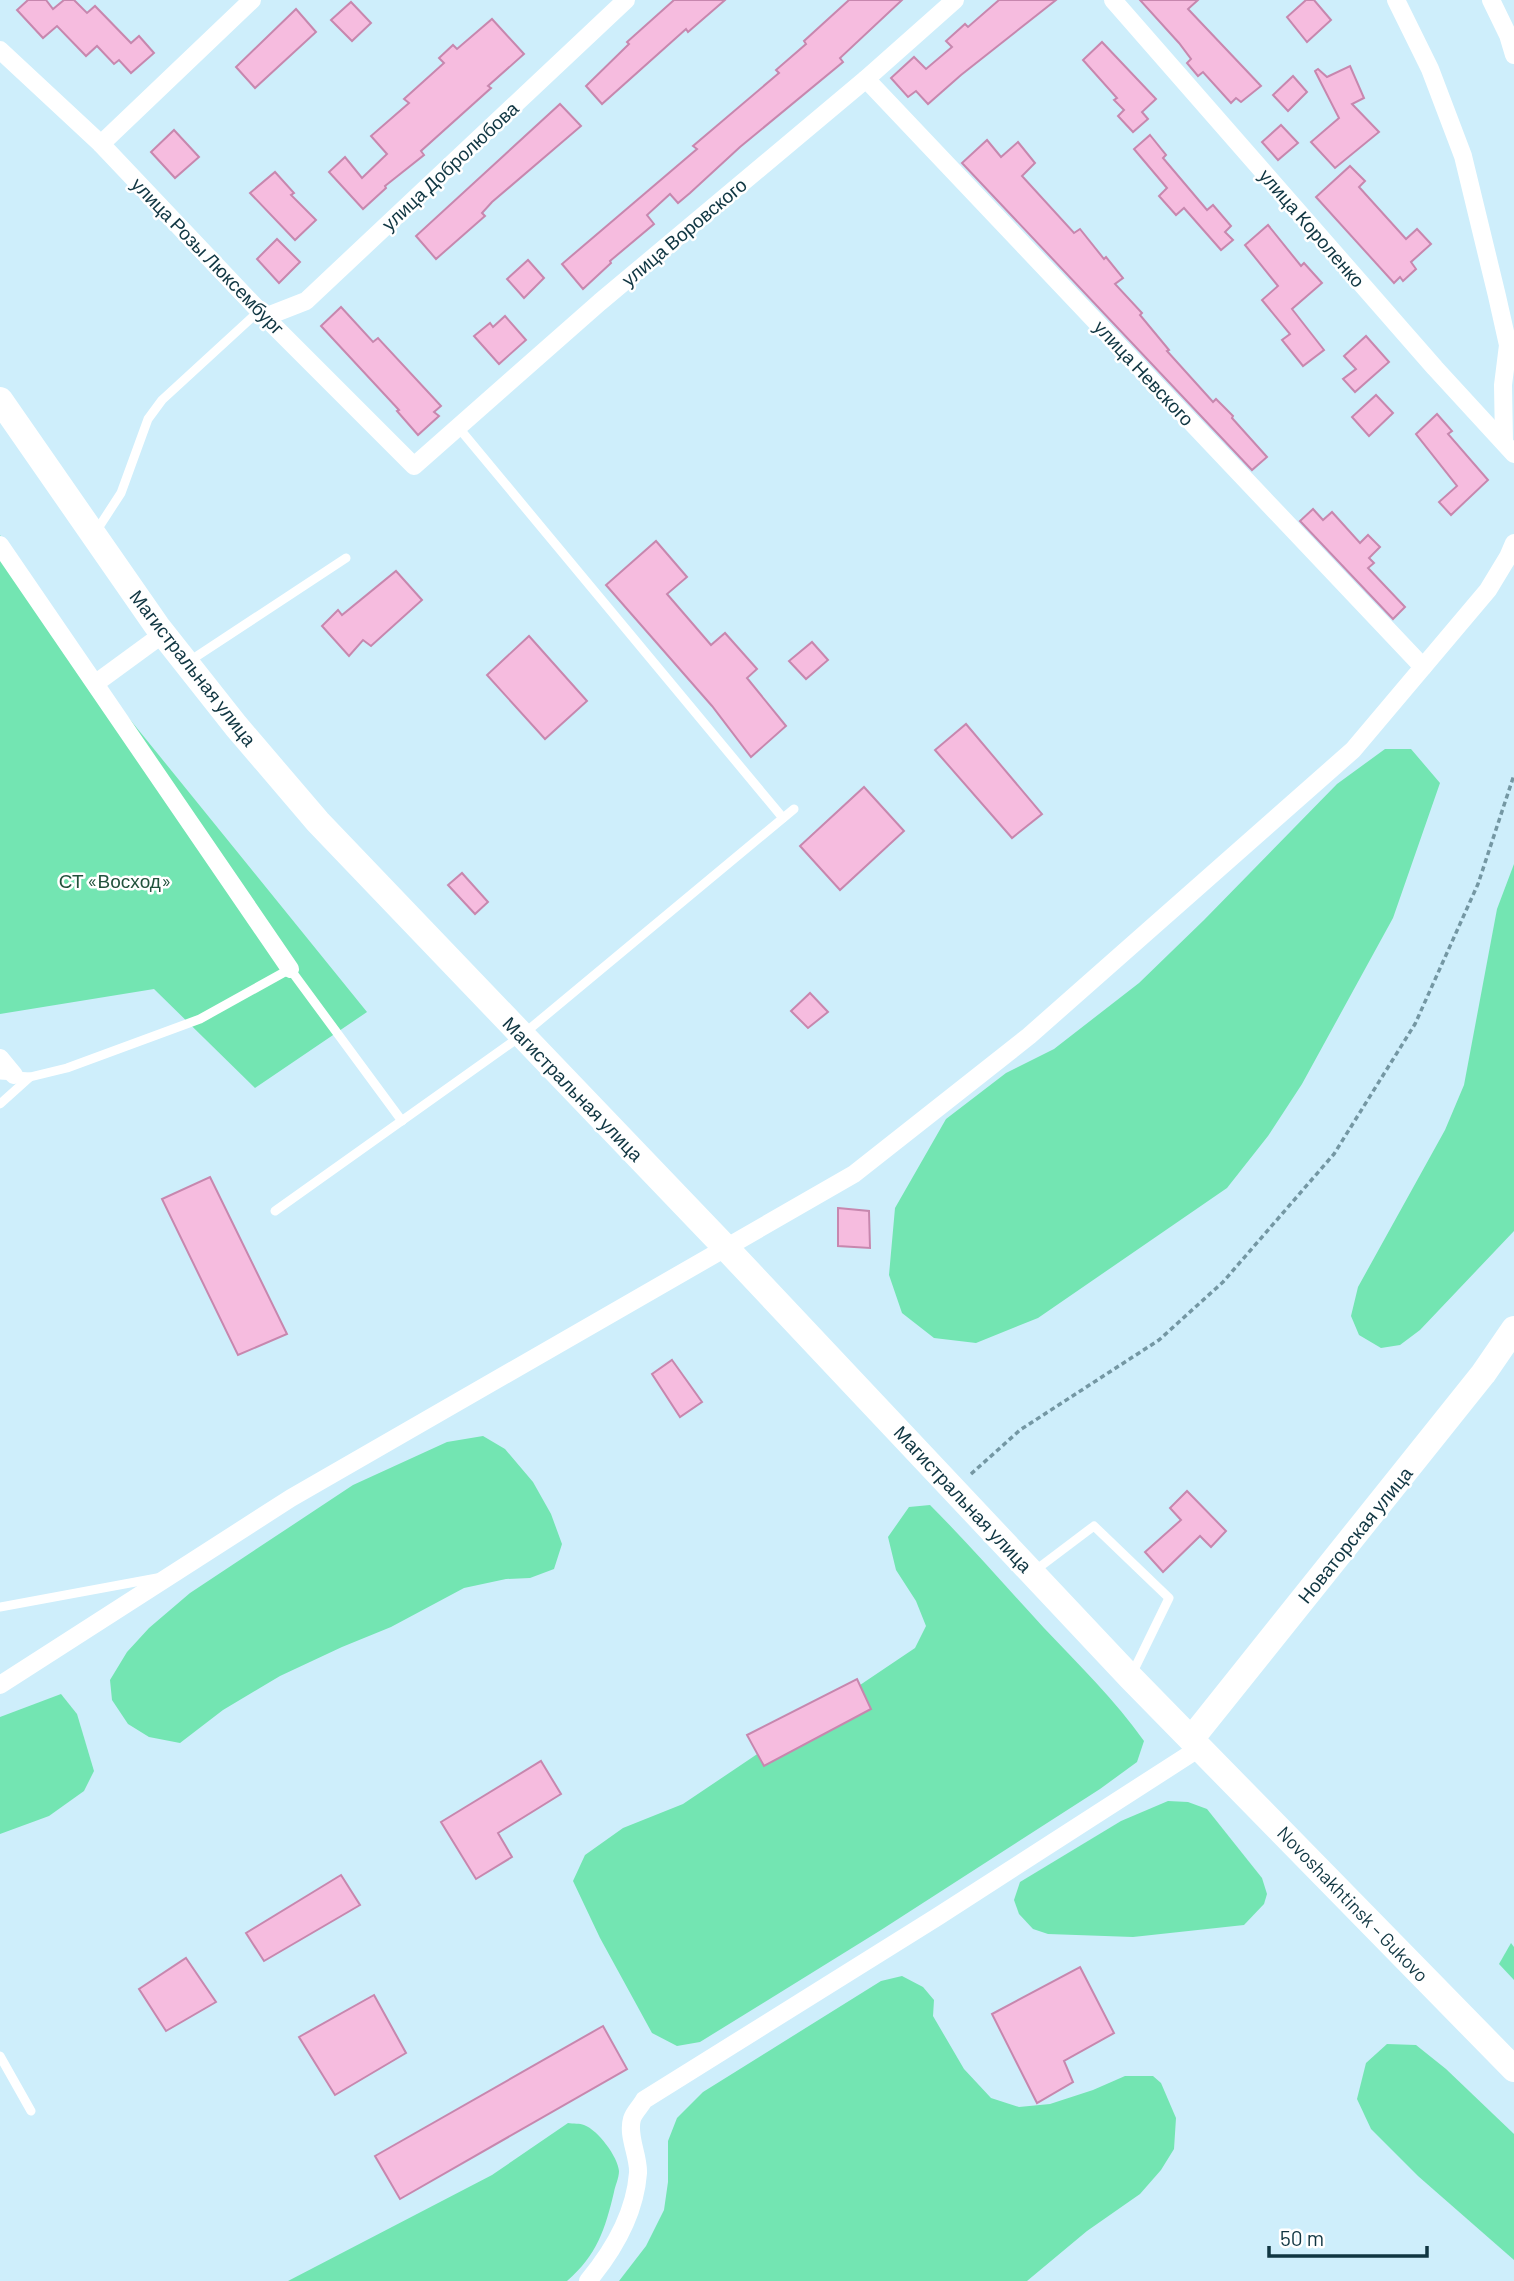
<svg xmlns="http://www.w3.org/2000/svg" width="1514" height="2281" viewBox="0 0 1514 2281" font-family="Barlow,sans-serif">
<rect width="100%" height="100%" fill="#ceeefb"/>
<g fill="#73e5b2">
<path d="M 0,535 L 115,701 L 367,1012 L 255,1088 L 154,989 L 0,1014 Z"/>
<path d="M 1385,749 L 1411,749 L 1440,783 L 1393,918 L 1302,1084 L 1268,1136 L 1227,1188 L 1038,1318 L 976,1343 L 934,1338 L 902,1313 L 889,1275 L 895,1208 L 946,1119 L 1006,1073 L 1054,1049 L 1139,983 L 1204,920 L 1337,784 Z"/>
<path d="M 1514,864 L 1514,1231 L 1420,1330 L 1400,1345 L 1381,1348 L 1359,1335 L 1351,1316 L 1358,1287 L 1445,1130 L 1464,1085 L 1497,909 Z"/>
<path d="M 483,1436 L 505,1449 L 533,1482 L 551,1514 L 562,1544 L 554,1569 L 530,1578 L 506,1579 L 464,1588 L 391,1627 L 342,1647 L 280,1676 L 223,1710 L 180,1743 L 149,1737 L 128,1724 L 112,1700 L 110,1680 L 127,1652 L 149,1628 L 190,1593 L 353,1485 L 447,1442 Z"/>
<path d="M 930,1505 C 970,1545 1006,1587 1044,1628 C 1079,1665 1115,1700 1144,1741 L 1137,1762 L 1100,1789 L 881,1930 L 700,2042 L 677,2046 L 652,2033 L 600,1938 L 573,1881 L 585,1855 L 623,1828 L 683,1804 L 915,1648 L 926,1626 L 916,1601 L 896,1570 L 888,1537 L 909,1507 Z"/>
<path d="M 61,1694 L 77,1714 L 94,1771 L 84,1791 L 49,1816 L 0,1834 L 0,1717 Z"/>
<path d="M 1168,1801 L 1188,1802 L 1207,1809 L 1262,1878 L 1267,1894 L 1264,1904 L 1244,1925 L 1133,1937 L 1048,1934 L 1033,1929 L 1019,1914 L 1014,1900 L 1020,1882 L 1121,1821 Z"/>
<path d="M 1511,1943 L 1514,1947 L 1514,1980 L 1499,1964 Z"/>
<path d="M 902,1976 L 923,1987 L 934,2000 L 933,2016 L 964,2069 L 991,2098 L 1019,2107 L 1050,2104 L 1093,2090 L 1125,2076 L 1153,2076 L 1161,2083 L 1176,2118 L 1174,2149 L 1161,2170 L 1140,2194 L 1087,2231 L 1027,2281 L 619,2281 L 646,2246 L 664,2210 L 668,2182 L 668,2141 L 677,2118 L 703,2092 L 881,1981 Z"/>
<path d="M 1387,2044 L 1416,2045 L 1446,2069 L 1514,2134 L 1514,2260 L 1418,2176 L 1371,2129 L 1357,2099 L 1366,2063 Z"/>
<path d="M 568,2123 C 573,2124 580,2123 584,2125 C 598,2130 618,2157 619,2171 C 619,2178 615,2186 614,2192 C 605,2230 597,2255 567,2281 L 288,2281 L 492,2175 Z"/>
</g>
<g fill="#f6bcdf" stroke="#c787ae" stroke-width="2">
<path d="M 28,0 L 46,0 L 53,9 L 64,0 L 74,0 L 87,13 L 95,6 L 131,43 L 139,36 L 154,53 L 131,73 L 119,60 L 114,64 L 97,46 L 86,56 L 57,26 L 43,38 L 17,10 Z"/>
<path d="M 674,0 L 725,0 L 688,32 L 686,29 L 602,104 L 586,86 L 629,44 L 627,42 Z"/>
<path d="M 849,0 L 902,0 L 840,58 L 843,62 L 740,147 L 690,193 L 678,203 L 670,194 L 647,215 L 654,224 L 610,261 L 611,263 L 583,289 L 562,264 L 697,149 L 693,146 L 779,73 L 776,70 L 806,44 L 804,41 Z"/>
<path d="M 999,0 L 1056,0 L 961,75 L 928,104 L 916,91 L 908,97 L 891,78 L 914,57 L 926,69 L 952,47 L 946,41 L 965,24 L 968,27 Z"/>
<path d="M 1140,0 L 1198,0 L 1188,9 L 1261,86 L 1241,102 L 1236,98 L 1231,103 L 1203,72 L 1198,76 L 1187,63 L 1191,59 L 1179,43 Z"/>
<path d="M 1306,0 L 1314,0 L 1331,20 L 1307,42 L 1287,17 Z"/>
<path d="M 351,2 L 371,23 L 352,41 L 331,20 Z"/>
<path d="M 296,9 L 316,32 L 255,88 L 236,67 Z"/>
<path d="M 492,19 L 524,54 L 488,86 L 491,88 L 421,151 L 424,155 L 385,186 L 386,188 L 363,209 L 329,172 L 345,157 L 362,178 L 387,154 L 371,136 L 409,103 L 404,99 L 444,63 L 439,58 L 453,45 L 457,49 Z"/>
<path d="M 1102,42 L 1156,99 L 1142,112 L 1148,119 L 1133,132 L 1118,116 L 1124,110 L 1114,100 L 1117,98 L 1083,60 Z"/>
<path d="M 1350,66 L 1364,98 L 1352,104 L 1379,132 L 1335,168 L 1311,142 L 1339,118 L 1315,71 L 1318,69 L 1327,77 Z"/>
<path d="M 1293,76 L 1307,92 L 1288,111 L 1273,95 Z"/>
<path d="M 560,104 L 581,126 L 492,202 L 482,213 L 485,216 L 436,259 L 416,236 Z"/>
<path d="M 1281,125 L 1298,143 L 1278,160 L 1262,142 Z"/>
<path d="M 174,130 L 199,157 L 175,178 L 151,152 Z"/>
<path d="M 1150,135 L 1166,155 L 1163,158 L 1207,210 L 1213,205 L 1231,226 L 1225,232 L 1233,240 L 1221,250 L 1184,208 L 1176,215 L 1159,196 L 1167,188 L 1134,149 Z"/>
<path d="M 987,140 L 1001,157 L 1018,142 L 1035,163 L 1022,176 L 1074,233 L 1080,229 L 1104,259 L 1106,257 L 1123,278 L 1115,284 L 1142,313 L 1140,315 L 1169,350 L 1167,351 L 1213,402 L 1216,399 L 1233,416 L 1232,418 L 1267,457 L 1252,470 L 962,163 Z"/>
<path d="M 1350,166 L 1365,181 L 1359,187 L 1406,239 L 1417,229 L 1431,244 L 1411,262 L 1416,269 L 1403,281 L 1400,277 L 1394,283 L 1316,197 Z"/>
<path d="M 275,172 L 294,193 L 291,195 L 316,220 L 295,240 L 250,193 Z"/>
<path d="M 1268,225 L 1301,266 L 1304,263 L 1322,283 L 1292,309 L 1324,350 L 1303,366 L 1282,340 L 1290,334 L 1262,300 L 1278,286 L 1245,245 Z"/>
<path d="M 277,239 L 300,262 L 279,283 L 257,259 Z"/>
<path d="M 528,260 L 544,278 L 524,298 L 507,279 Z"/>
<path d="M 341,307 L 373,342 L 378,338 L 441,406 L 434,412 L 439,416 L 418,435 L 397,411 L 399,410 L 321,326 Z"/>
<path d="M 505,316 L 526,340 L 499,364 L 474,336 L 490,323 L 493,327 Z"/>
<path d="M 1366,336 L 1389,362 L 1355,392 L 1343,379 L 1356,369 L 1344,356 Z"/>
<path d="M 1376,395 L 1393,413 L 1369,436 L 1352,417 Z"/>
<path d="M 1437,414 L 1452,431 L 1448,434 L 1488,480 L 1451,515 L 1439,502 L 1457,486 L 1416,434 Z"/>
<path d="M 1313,509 L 1323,520 L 1332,512 L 1360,543 L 1368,535 L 1380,547 L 1369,558 L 1374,563 L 1368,568 L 1405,607 L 1393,619 L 1300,521 Z"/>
<path d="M 656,541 L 687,577 L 667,594 L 711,645 L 725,633 L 757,669 L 747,678 L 786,726 L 751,757 L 712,706 L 606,585 Z"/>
<path d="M 396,571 L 422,600 L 371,646 L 363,640 L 349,656 L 322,626 L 338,610 L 342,615 Z"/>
<path d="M 529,636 L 587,701 L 545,739 L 487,675 Z"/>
<path d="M 812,642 L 828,660 L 806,679 L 789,661 Z"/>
<path d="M 966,724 L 1042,814 L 1012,838 L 935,750 Z"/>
<path d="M 864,787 L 904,831 L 840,890 L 800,846 Z"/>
<path d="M 462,873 L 488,902 L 475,914 L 448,885 Z"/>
<path d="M 810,993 L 828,1012 L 808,1028 L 791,1011 Z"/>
<path d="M 210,1177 L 287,1334 L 238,1355 L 162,1199 Z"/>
<path d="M 838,1208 L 869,1211 L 870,1248 L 838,1246 Z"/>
<path d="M 672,1360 L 702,1402 L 680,1417 L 652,1374 Z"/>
<path d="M 1187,1491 L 1226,1531 L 1211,1547 L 1200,1536 L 1163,1572 L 1145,1552 L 1181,1520 L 1170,1508 Z"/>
<path d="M 857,1679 L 871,1709 L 764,1766 L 747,1735 Z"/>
<path d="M 541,1761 L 561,1794 L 498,1833 L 512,1857 L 476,1879 L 441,1822 Z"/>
<path d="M 341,1875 L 360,1905 L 264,1961 L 246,1933 Z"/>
<path d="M 186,1958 L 216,2002 L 166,2031 L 139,1989 Z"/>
<path d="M 1080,1967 L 1114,2033 L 1064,2061 L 1073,2082 L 1037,2103 L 992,2014 Z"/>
<path d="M 374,1995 L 406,2053 L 335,2095 L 299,2037 Z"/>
<path d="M 603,2026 L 627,2069 L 400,2199 L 375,2156 Z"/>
</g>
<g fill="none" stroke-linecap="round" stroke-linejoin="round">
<path stroke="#7497a3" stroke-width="3.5" stroke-dasharray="5 3.5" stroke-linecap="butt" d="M 971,1474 L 1020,1430 L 1159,1340 L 1223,1282 L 1334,1154 L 1415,1024 L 1478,884 L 1514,775"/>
<g stroke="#fff" stroke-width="9">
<path d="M 458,427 L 783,818"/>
<path d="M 95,533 L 121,493 L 148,419 L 162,400 L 259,311"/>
<path d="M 188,662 L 346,558"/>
<path d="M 0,1075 L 30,1077 L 67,1068 L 200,1019 L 290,969 L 402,1121"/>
<path d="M 0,1104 L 30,1077"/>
<path d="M 275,1211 L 521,1036 L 794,809"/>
<path d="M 1033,1572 L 1094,1526 L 1169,1598 L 1131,1676"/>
<path d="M 0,1607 L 157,1578"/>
<path d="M 0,2056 L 31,2111"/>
</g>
<g stroke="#fff" stroke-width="18">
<path d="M 1113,0 L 1435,368 L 1514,454"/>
<path d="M 1396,0 L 1430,69 L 1463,156 L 1497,296 L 1508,345 L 1503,385 L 1504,441"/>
<path d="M 1491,0 L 1508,35 L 1514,55"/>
<path d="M 0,50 L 101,144 L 265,317 L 414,466 L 600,302 L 866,79 L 955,0"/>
<path d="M 866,79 L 1423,667"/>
<path d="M 101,144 L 252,0"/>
<path d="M 265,317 L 306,301 L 626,0"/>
<path d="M 0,545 L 290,969"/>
<path d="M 96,683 L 163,634"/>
<path d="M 0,1058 L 14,1075"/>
<path d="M 0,1685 L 291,1498 L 854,1174 L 1029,1036 L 1353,750 L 1488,590 L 1508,557 L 1514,543"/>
<path d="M 588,2281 C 613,2251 635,2213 638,2173 C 639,2156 627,2136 632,2119 C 634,2112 641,2106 644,2100 L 937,1917 L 1201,1747"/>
</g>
<g stroke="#fff" stroke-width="26">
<path d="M 0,400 L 157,626 L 236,726 L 318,822 L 727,1249 L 1131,1678 L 1514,2069"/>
<path d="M 1192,1738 L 1483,1374 L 1514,1329"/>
</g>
</g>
<g text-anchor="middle" stroke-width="5" stroke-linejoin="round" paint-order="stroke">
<g font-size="19" fill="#103642" stroke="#fff">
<text transform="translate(450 166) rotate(-43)" y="7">улица Добролюбова</text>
<text transform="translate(1312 228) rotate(49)" y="7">улица Короленко</text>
<text transform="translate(684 232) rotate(-40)" y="7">улица Воровского</text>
<text transform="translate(208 256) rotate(46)" y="7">улица Розы Люксембург</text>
<text transform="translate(1144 373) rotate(47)" y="7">улица Невского</text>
<text transform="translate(193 668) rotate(52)" y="7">Магистральная улица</text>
<text transform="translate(573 1089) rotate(46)" y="7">Магистральная улица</text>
<text transform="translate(963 1499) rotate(47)" y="7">Магистральная улица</text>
<text transform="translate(1355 1535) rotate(-51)" y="7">Новаторская улица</text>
<text transform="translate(1353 1904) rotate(46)" y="7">Novoshakhtinsk – Gukovo</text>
</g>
<g font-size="19" fill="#21523c" stroke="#fff">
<text x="115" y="888">СТ «Восход»</text>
</g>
</g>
<path d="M1269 2246v10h158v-10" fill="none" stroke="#103642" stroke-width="3.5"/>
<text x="1280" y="2246" font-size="21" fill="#103642" stroke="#ffffff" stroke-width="5" paint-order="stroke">50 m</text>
</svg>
